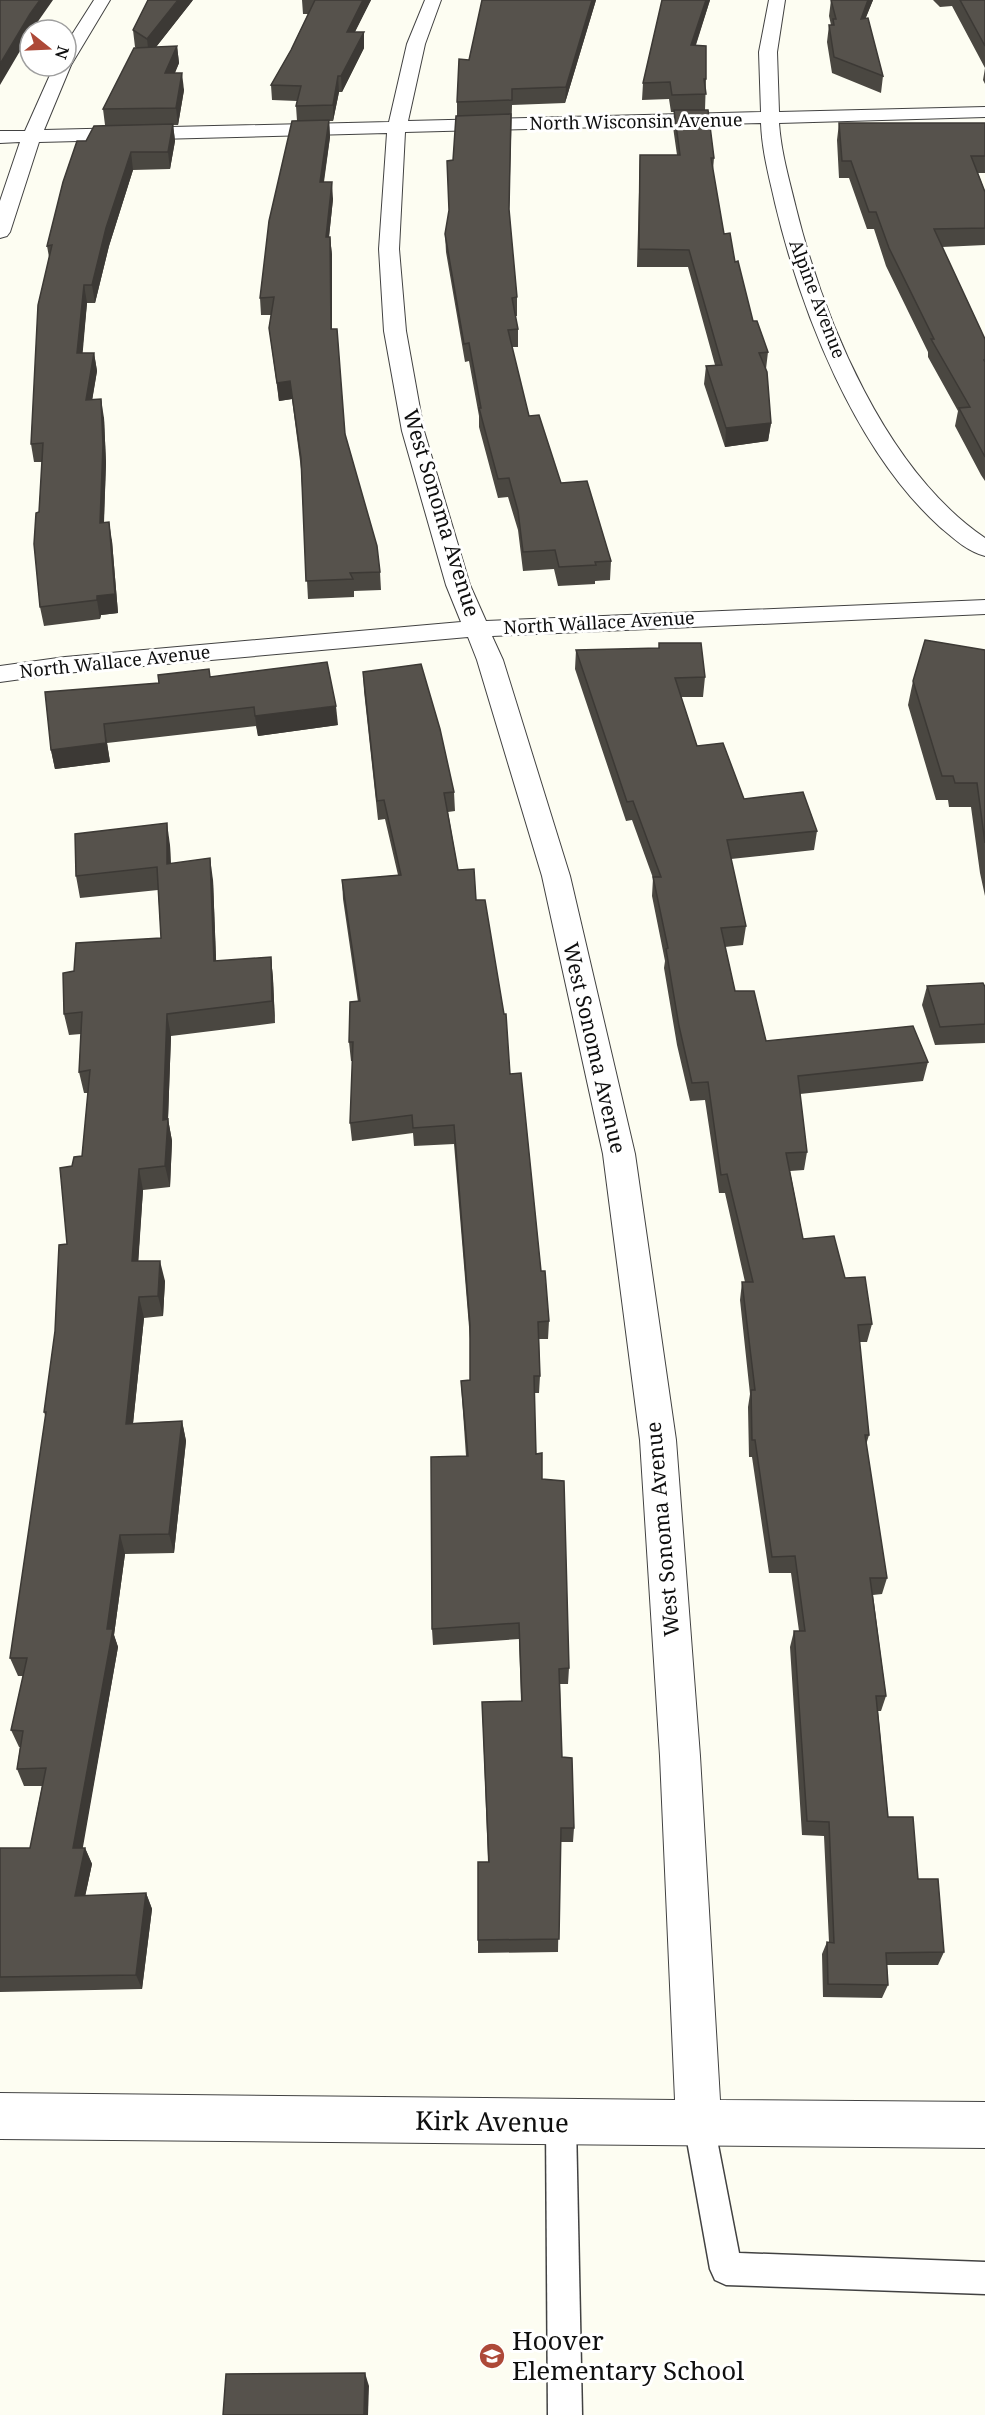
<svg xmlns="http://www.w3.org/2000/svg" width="985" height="2415" viewBox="0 0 985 2415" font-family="'Noto Serif',serif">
<rect width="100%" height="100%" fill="#fdfdf2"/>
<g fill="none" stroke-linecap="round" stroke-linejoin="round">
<g stroke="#424242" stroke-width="3">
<g id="lane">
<path d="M 561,2108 L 572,2112 L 576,2123 L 582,2415 L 548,2415 L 546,2123 L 550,2112 Z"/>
<path d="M 699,2109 L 710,2113 L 714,2124 L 739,2253 L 985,2262 L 985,2294 L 726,2285 L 715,2280 L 710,2269 L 684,2124 L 688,2113 Z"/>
</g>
</g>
<g stroke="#424242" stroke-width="2">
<path id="street" d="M 94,0 L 110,0 L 71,65 L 44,130 L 389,122 L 407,44 L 425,0 L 441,0 L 425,44 L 408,121 L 761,112 L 759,52 L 769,0 L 785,0 L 777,52 L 779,112 L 985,107 L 985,117 L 779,123 C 781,152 789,179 796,208 C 824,321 886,471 985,538 L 985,556 C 968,552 953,538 940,527 C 855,450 801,312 775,203 C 769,176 762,151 761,123 L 405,132 L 399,249 L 406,331 L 424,431 L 470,585 L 486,621 L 985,600 L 985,614 L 492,636 L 503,660 L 570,876 L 635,1154 L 676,1440 L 700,1756 L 720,2100 L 985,2102 L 985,2148 L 0,2139 L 0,2093 L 675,2100 L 660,1756 L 640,1440 L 603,1154 L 542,876 L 477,660 L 468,637 L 65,673 L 0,682 L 0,666 L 65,657 L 461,622 L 446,585 L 402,431 L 384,331 L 379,249 L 387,133 L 39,142 L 10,232 L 7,236 L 0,238 L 0,201 L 20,142 L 0,143 L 0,131 L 25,131 L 54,66 L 66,66 L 66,44 Z"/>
</g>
<use href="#lane" fill="#fff" fill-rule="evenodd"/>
<use href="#street" fill="#fff" fill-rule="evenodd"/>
</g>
<g fill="#4a4741">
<path d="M 193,0 L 156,47 L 177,46 L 179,63 L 175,73 L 184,90 L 178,125 L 173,125 L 175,141 L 170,169 L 133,170 L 109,246 L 95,303 L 87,303 L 82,353 L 94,353 L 97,371 L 92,400 L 104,418 L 106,463 L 104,523 L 112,541 L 118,613 L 101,615 L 100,619 L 44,626 L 40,607 L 39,512 L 42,462 L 34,462 L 31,444 L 49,257 L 47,246 L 86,141 L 105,125 L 103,109 L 137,48 L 135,47 L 133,30 Z"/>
<path d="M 301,0 L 371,0 L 355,32 L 364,48 L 342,92 L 339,92 L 333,121 L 329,121 L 330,137 L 324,182 L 333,199 L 329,237 L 330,237 L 332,255 L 332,329 L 345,434 L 380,572 L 381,590 L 354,591 L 354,597 L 308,599 L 301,469 L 292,399 L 279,401 L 269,328 L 271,315 L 261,315 L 260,298 L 297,121 L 296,106 L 297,101 L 272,100 L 271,85 L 291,50 L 308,14 L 303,14 L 302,0 Z"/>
<path d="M 482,0 L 596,0 L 565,103 L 512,105 L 509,212 L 517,297 L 517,316 L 515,316 L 518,329 L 518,347 L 512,347 L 529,416 L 561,483 L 611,561 L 610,580 L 595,581 L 595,584 L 558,586 L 554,569 L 523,571 L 518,530 L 508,497 L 498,498 L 479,427 L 479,416 L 469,361 L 465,362 L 446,252 L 445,234 L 449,211 L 457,116 L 457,102 L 469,60 Z"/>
<path d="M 662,0 L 710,0 L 696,45 L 706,79 L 705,110 L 714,158 L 713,170 L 724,234 L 735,262 L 753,321 L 768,352 L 766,369 L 771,423 L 768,441 L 725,447 L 704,384 L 706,366 L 715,365 L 688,267 L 637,267 L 640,155 L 677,155 L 673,127 L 674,112 L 671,112 L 669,99 L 642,100 L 643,83 Z"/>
<path d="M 831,0 L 873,0 L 865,19 L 883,76 L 881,93 L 832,73 L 827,42 L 829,25 L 831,25 L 829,16 Z"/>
<path d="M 933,0 L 985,0 L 985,84 L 983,80 L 985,68 L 952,6 L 940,7 Z"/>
<path d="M 839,123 L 985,123 L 985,173 L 978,173 L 985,192 L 985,245 L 942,247 L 985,339 L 985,481 L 981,475 L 955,426 L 958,411 L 928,357 L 928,352 L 886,266 L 874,229 L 867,229 L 849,178 L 839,178 L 837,140 Z"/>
<path d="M 576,650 L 705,677 L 703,697 L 681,697 L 697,746 L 744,799 L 817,831 L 814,850 L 731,859 L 746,926 L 743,945 L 725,947 L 735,991 L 766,1041 L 928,1062 L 923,1081 L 800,1094 L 807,1152 L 804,1170 L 790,1171 L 803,1239 L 845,1278 L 872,1324 L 867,1342 L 859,1342 L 869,1435 L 866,1445 L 887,1578 L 882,1594 L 873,1595 L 886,1696 L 881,1711 L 878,1711 L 888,1817 L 918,1879 L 944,1952 L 938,1965 L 887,1965 L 888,1985 L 882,1998 L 823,1997 L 822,1954 L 827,1942 L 829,1942 L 824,1836 L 802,1835 L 790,1647 L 794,1631 L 799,1631 L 791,1573 L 769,1573 L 752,1457 L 749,1457 L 748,1407 L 750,1394 L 740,1300 L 742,1282 L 745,1282 L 725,1193 L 719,1193 L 705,1100 L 690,1101 L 677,1045 L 664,968 L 665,961 L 652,896 L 653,878 L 632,820 L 626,821 L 575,669 Z"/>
<path d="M 985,650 L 985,896 L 980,873 L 971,807 L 949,807 L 948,800 L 936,800 L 908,705 L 913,681 Z"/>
<path d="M 363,672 L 454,792 L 455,811 L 448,812 L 458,870 L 476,900 L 510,1074 L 541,1271 L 549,1321 L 548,1339 L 539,1339 L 540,1376 L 539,1393 L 534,1393 L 536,1454 L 542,1479 L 569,1668 L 568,1684 L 560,1684 L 562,1757 L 574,1828 L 573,1842 L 560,1842 L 558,1952 L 478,1953 L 478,1862 L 488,1862 L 482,1702 L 521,1701 L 519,1639 L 433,1645 L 432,1629 L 466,1456 L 462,1398 L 461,1381 L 470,1380 L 470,1339 L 454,1144 L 414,1146 L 413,1133 L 352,1141 L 350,1123 L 353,1061 L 351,1061 L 349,1042 L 358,1002 L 343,899 L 342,880 L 398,875 L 385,819 L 378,820 L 364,691 Z"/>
<path d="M 210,677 L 338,725 L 258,736 L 256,726 L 107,743 L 110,762 L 55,769 L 51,750 L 159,683 Z"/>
<path d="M 170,845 L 171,863 L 213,880 L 216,961 L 271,957 L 273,979 L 275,1023 L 171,1036 L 168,1119 L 172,1141 L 170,1187 L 143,1190 L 138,1261 L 165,1281 L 163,1316 L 144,1318 L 133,1423 L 182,1421 L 186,1441 L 174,1553 L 125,1554 L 114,1635 L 118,1647 L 82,1848 L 85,1848 L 92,1864 L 85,1896 L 146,1893 L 152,1909 L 142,1989 L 0,1992 L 0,1848 L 30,1848 L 42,1786 L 24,1786 L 17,1769 L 20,1747 L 19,1747 L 11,1730 L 23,1676 L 18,1676 L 10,1658 L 46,1418 L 44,1412 L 67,1244 L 72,1166 L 82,1156 L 88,1093 L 84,1093 L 79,1072 L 81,1034 L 69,1035 L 64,1014 L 74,971 L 161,938 L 158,890 L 80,898 L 76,876 Z"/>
<path d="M 927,986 L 985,987 L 985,1043 L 935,1045 L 922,1005 Z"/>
</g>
<g fill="#3c3935">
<path d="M 40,0 L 53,0 L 32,30 L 30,30 L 30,34 L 0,85 L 0,64 L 30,14 Z"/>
<path d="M 178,0 L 193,0 L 149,56 L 147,39 Z"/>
<path d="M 363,0 L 371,0 L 347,47 L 347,32 Z"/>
<path d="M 592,0 L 596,0 L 565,103 L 566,87 Z"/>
<path d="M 706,0 L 710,0 L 690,62 L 691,45 Z"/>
<path d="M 868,0 L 873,0 L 859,35 L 861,19 Z"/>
<path d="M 364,32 L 364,48 L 342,92 L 341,76 Z"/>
<path d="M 177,46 L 179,63 L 167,90 L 165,73 Z"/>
<path d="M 182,73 L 184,90 L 178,125 L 176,108 Z"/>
<path d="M 338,76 L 339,92 L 333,121 L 333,105 Z"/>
<path d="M 329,120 L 330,137 L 321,199 L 320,182 Z"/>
<path d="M 173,124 L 175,141 L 170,169 L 168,152 Z"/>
<path d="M 131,152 L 133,170 L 109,246 L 95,303 L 92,285 L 106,228 Z"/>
<path d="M 332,182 L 333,199 L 327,255 L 326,237 Z"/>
<path d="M 330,237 L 332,255 L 332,346 L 331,329 Z"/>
<path d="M 84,285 L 87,303 L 81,372 L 77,353 Z"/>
<path d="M 94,353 L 97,371 L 89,419 L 86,400 Z"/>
<path d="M 290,381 L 292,399 L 279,401 L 277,383 Z"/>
<path d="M 101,399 L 104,418 L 106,463 L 103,542 L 100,523 Z"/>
<path d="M 771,423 L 768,441 L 725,447 L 726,428 Z"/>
<path d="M 109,522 L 112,541 L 118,613 L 101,615 L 100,619 L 97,600 Z"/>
<path d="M 336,706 L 338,725 L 258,736 L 255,716 Z"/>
<path d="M 104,724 L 110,762 L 55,769 L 51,750 Z"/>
<path d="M 167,823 L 170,845 L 171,886 L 167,864 Z"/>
<path d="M 210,858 L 213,880 L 217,983 L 214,961 Z"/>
<path d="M 271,957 L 273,979 L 275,1023 L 272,1001 Z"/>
<path d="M 167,1014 L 171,1036 L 168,1119 L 172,1141 L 170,1187 L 165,1166 L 163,1120 Z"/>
<path d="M 139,1169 L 143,1190 L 137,1282 L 132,1261 Z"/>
<path d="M 160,1261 L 165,1281 L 163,1316 L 158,1296 Z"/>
<path d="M 139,1297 L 144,1318 L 131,1443 L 126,1424 Z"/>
<path d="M 182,1421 L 186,1441 L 174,1553 L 169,1534 Z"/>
<path d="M 120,1535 L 125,1554 L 114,1635 L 118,1647 L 80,1864 L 73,1848 L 107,1629 Z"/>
<path d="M 85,1848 L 92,1864 L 82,1911 L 75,1896 Z"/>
<path d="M 146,1893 L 152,1909 L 142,1989 L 136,1975 Z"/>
<path d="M 365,2373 L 369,2386 L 368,2415 L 364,2415 Z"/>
</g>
<g fill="#56524c" stroke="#3c3935" stroke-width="1.5">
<path d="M 0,0 L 40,0 L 30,14 L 0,64 Z"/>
<path d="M 148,0 L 178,0 L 147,39 L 133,30 Z"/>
<path d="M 315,0 L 363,0 L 347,32 L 364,32 L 341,76 L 338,76 L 333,105 L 296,106 L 301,86 L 271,85 L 291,50 Z"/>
<path d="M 482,0 L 592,0 L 566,87 L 512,89 L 512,100 L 457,102 L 459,59 L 469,60 Z"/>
<path d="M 662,0 L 706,0 L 691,45 L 706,46 L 706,79 L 704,79 L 706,94 L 672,95 L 670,82 L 643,83 Z"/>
<path d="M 831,0 L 868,0 L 861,19 L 868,18 L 883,76 L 834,57 L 829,25 L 834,25 L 833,19 L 836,19 Z"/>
<path d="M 960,0 L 985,0 L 985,46 Z"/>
<path d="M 177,46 L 165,73 L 182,73 L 176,108 L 103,109 L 134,48 Z"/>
<path d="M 674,110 L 708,110 L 714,158 L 711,158 L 724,234 L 730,233 L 735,262 L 738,261 L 753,321 L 757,321 L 768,352 L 759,353 L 767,372 L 771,423 L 726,428 L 706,366 L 722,365 L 689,250 L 639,249 L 640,155 L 680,155 Z"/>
<path d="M 511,114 L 509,209 L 517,297 L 512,298 L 518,329 L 508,330 L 529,416 L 539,415 L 561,483 L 587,481 L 611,561 L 595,562 L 596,565 L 559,567 L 555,550 L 523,552 L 518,511 L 509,478 L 498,479 L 479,408 L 481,408 L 469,343 L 464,344 L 445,234 L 449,210 L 447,161 L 453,160 L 456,116 Z"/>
<path d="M 329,120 L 320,182 L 332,182 L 326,237 L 330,237 L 331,329 L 337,329 L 345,434 L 377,546 L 380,572 L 350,573 L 353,579 L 306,581 L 301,458 L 290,381 L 277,383 L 269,328 L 274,297 L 260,298 L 269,221 L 292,121 Z"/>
<path d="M 839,123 L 985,123 L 985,156 L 971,156 L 985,192 L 985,228 L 934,229 L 985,339 L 985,359 L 984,360 L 985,362 L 985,457 L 959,408 L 970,407 L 931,339 L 934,339 L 889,248 L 876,212 L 869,212 L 851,161 L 842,161 Z"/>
<path d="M 173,124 L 168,152 L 131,152 L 106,228 L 92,285 L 84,285 L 77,353 L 94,353 L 86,400 L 101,399 L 103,445 L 100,523 L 109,522 L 115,594 L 97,596 L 97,600 L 40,607 L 34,544 L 36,513 L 39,512 L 43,443 L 31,444 L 38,305 L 52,245 L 47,246 L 63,182 L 77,141 L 86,141 L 94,126 Z"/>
<path d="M 925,640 L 985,650 L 985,843 L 977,783 L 955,783 L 953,776 L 942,776 L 913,681 Z"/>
<path d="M 659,643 L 701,643 L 705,677 L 675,678 L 697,746 L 723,743 L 744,799 L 803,792 L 817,831 L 727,840 L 746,926 L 721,928 L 735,991 L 754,991 L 766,1041 L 913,1026 L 928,1062 L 798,1076 L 807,1152 L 786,1153 L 803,1239 L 834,1236 L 845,1278 L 865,1277 L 872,1324 L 858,1325 L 869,1435 L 865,1435 L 887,1578 L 870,1578 L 886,1696 L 876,1696 L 888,1817 L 913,1817 L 918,1879 L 938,1879 L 944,1952 L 886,1953 L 888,1985 L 828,1984 L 827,1942 L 834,1943 L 829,1822 L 807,1821 L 794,1631 L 805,1631 L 795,1556 L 772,1557 L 755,1440 L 752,1440 L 751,1390 L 755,1390 L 742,1282 L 753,1282 L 727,1174 L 721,1175 L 708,1082 L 692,1083 L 679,1026 L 666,949 L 668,948 L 653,877 L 661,877 L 633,801 L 627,802 L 576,650 L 659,648 Z"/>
<path d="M 327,662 L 336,706 L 255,716 L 254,707 L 104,724 L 106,743 L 51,750 L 45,692 L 159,683 L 158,675 L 209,669 L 210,677 Z"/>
<path d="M 421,664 L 440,729 L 454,792 L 444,793 L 458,870 L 474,869 L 476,900 L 485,900 L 504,1014 L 506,1014 L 510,1074 L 521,1073 L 541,1271 L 545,1271 L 549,1321 L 538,1322 L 540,1376 L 534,1376 L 536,1454 L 542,1453 L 542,1479 L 564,1481 L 569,1668 L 559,1669 L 562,1757 L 572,1758 L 574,1828 L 561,1828 L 559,1939 L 478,1940 L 478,1862 L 489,1862 L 482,1702 L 522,1701 L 519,1623 L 432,1629 L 431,1457 L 468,1456 L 461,1381 L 470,1380 L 470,1325 L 454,1125 L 413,1128 L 412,1115 L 350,1123 L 353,1042 L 349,1042 L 350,1002 L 360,1001 L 342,880 L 401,875 L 384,800 L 377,801 L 363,672 Z"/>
<path d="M 167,823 L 167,864 L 210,858 L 214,961 L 271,957 L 272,1001 L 167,1014 L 163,1120 L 168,1119 L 165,1166 L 139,1169 L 132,1261 L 160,1261 L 158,1296 L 139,1297 L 126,1424 L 182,1421 L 169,1534 L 120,1535 L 107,1629 L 113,1629 L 73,1848 L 85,1848 L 75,1896 L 146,1893 L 136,1975 L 0,1977 L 0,1848 L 30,1848 L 46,1768 L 17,1769 L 23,1731 L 11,1730 L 27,1658 L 10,1658 L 46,1412 L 44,1412 L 55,1331 L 59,1245 L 67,1244 L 60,1168 L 72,1166 L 74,1157 L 82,1156 L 90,1070 L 79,1072 L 82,1012 L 64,1014 L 63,973 L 74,971 L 76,943 L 161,938 L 157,867 L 76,876 L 75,834 Z"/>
<path d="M 983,983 L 985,987 L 985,1024 L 940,1027 L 927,986 Z"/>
<path d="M 365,2373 L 364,2415 L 223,2415 L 226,2374 Z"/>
</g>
<defs>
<g id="school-disc" transform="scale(1.35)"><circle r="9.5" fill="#ad4938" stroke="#fff"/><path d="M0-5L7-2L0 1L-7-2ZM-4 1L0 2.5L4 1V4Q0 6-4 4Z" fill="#fff"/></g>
</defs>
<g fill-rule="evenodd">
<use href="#school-disc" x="492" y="2356"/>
</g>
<g text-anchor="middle" stroke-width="6" stroke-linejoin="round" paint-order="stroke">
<g font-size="18" fill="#0f0f0f" stroke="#fff">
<text transform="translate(636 122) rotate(-1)" y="6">North Wisconsin Avenue</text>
<text transform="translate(817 299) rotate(69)" y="6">Alpine Avenue</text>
<text transform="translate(599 623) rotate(-3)" y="6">North Wallace Avenue</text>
<text transform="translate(115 662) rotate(-6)" y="6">North Wallace Avenue</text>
</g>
<g font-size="21" fill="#0f0f0f" stroke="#fff">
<text transform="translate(441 513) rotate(73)" y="7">West Sonoma Avenue</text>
<text transform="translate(594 1048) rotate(77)" y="7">West Sonoma Avenue</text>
<text transform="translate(663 1529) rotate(-95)" y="7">West Sonoma Avenue</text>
</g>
<g font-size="26" fill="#0f0f0f" stroke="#fff">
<text transform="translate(492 2122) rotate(1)" y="9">Kirk Avenue</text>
</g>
<g font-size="26" fill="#0f0f0f" stroke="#fff" text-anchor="start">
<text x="512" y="2350">Hoover<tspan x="512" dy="30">Elementary School</tspan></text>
</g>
</g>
<g transform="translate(48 48) rotate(108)"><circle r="28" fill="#ffffff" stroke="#9f9f9f" stroke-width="1.5"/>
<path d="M0-4.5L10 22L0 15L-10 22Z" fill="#ad4938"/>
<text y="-9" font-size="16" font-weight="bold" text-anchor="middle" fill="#0f0f0f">N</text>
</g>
</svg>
